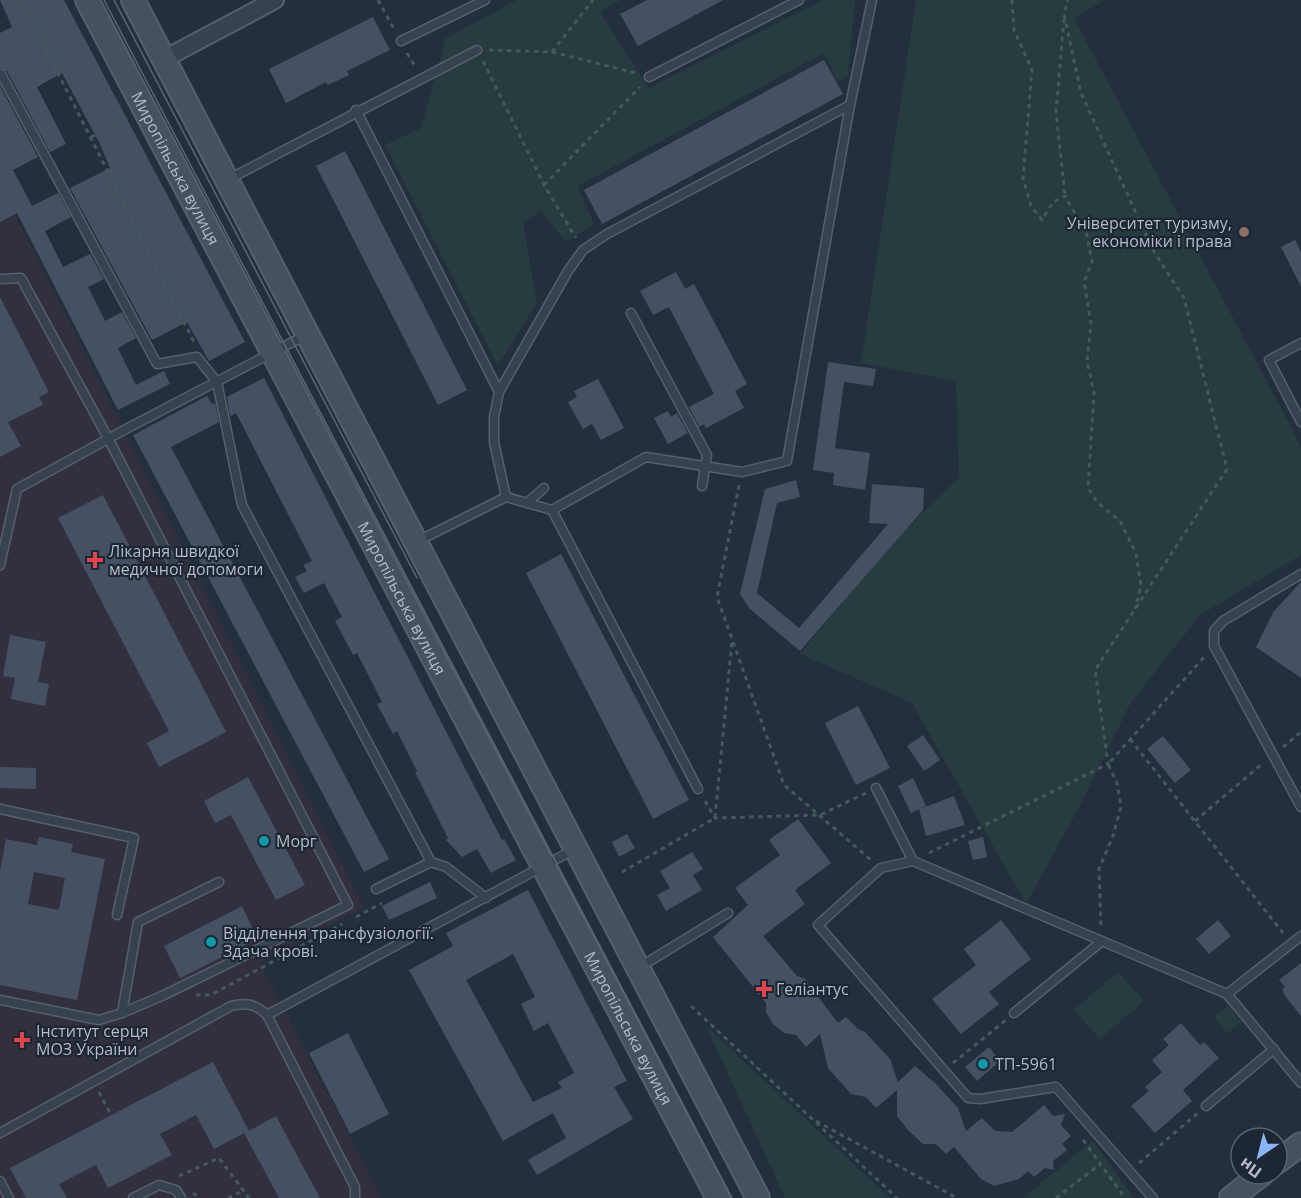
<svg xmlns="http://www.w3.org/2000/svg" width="1301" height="1198" viewBox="0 0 1301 1198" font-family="'Open Sans',sans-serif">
<rect width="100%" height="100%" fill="#242f3e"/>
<path fill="#32303f" d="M 15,214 L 364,907 L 260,963 L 382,1198 L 0,1198 L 0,222 Z"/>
<g fill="#263c3f">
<path d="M 517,0 L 620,0 L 600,12 L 649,88 L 823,0 L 855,0 L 848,75 L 838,81 L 824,53 L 578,186 L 594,224 L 566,242 L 541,211 L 523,222 L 537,303 L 498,366 L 385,145 L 421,128 L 446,38 Z"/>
<path d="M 916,0 L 1105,0 L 1074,18 L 1301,446 L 1301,555 L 1200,615 L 1130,704 L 1083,800 L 1026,904 L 912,703 L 800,654 L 890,545 L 959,477 L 956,381 L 861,363 Z"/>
<path d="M 1118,972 L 1144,1001 L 1100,1039 L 1074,1010 Z"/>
<path d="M 1228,1006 L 1242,1022 L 1227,1034 L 1214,1017 Z"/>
<path d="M 706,1026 L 890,1198 L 785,1198 Z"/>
<path d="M 1093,1141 L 1134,1198 L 1023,1198 L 1086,1146 Z"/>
</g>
<g fill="#455162" fill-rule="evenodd">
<path d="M 0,0 L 64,0 L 245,342 L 209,361 L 187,322 L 152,340 L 70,188 L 110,168 L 99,142 L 62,73 L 37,87 L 66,144 L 50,152 L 7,71 L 0,68 L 0,33 L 12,27 Z"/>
<path d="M 647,0 L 723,0 L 638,46 L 620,14 Z"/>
<path d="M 373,17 L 390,50 L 347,71 L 349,75 L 328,85 L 326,82 L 286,103 L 269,69 Z"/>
<path d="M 824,60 L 843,94 L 602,224 L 584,190 Z"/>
<path d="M 0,86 L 38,157 L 13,170 L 32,206 L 58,193 L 71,217 L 45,231 L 63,267 L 90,254 L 104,279 L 88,287 L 105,321 L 122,312 L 136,338 L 118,348 L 136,385 L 164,371 L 170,384 L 118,410 L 17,213 L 0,222 Z"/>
<path d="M 345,151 L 467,390 L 438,405 L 316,166 Z"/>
<path d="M 1295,240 L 1301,252 L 1301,287 L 1281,247 Z"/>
<path d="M 676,272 L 685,289 L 694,284 L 747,384 L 735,391 L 744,408 L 706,428 L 704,424 L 699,427 L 689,407 L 714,394 L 669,307 L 653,315 L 640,291 Z"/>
<path d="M 0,297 L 49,392 L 39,397 L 43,405 L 8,422 L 21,446 L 0,457 Z"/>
<path d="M 828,362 L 876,369 L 873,386 L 844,382 L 835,448 L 870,453 L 865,490 L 833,485 L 834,473 L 813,470 Z"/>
<path d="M 264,378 L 502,840 L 504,839 L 516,860 L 491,873 L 477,849 L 462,857 L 446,840 L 448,838 L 415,772 L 417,771 L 397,731 L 393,734 L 377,704 L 382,702 L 357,653 L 353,655 L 335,621 L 342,617 L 324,583 L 304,593 L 295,577 L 307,571 L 303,565 L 312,561 L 236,413 L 230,416 L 227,397 Z"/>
<path d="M 598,379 L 624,428 L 601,440 L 592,424 L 583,429 L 568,402 L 577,397 L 574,391 Z"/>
<path d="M 207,396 L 212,404 L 215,403 L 219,422 L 171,447 L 389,859 L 364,872 L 133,435 Z"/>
<path d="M 668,411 L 671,417 L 677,413 L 688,433 L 668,444 L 654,418 Z"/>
<path d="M 796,480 L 800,497 L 777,503 L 757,593 L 799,628 L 888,524 L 869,523 L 872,484 L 924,488 L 923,510 L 800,651 L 750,609 L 740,594 L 765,489 Z"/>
<path d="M 103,495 L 226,732 L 159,767 L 147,743 L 169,731 L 58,518 Z"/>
<path d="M 561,554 L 689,800 L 653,819 L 526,573 Z"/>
<path d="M 1301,582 L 1301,678 L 1256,647 L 1274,611 Z"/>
<path d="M 10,635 L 46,642 L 38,682 L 49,684 L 45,706 L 11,699 L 15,678 L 3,676 Z"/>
<path d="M 858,706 L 890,768 L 856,785 L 825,723 Z"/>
<path d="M 923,735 L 940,760 L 924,771 L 907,746 Z"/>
<path d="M 1163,736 L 1191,770 L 1175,783 L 1147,749 Z"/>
<path d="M 0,767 L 36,768 L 36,789 L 0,788 Z"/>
<path d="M 248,777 L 305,885 L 276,900 L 231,815 L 215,823 L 204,801 Z"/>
<path d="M 913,778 L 926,806 L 920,809 L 954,796 L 965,825 L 926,836 L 919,809 L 911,813 L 898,786 Z"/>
<path d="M 798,819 L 831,863 L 795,890 L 805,904 L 763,936 L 797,976 L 805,979 L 838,1023 L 846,1017 L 858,1029 L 865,1032 L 890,1059 L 898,1082 L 915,1066 L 935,1083 L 958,1108 L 966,1131 L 982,1118 L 995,1131 L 1012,1132 L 1044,1105 L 1053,1116 L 1065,1114 L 1061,1125 L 1071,1136 L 1062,1144 L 1067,1150 L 1053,1161 L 1054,1170 L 1045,1168 L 1034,1177 L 1028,1171 L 1019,1179 L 994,1186 L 981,1179 L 954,1147 L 946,1154 L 936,1144 L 923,1144 L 908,1130 L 897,1116 L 897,1090 L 876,1108 L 866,1097 L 851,1094 L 828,1068 L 820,1034 L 806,1047 L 796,1035 L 784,1033 L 773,1024 L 766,1012 L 766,1003 L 713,937 L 748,905 L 735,888 L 780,855 L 769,840 Z"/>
<path d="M 627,834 L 635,848 L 619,857 L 612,842 Z"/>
<path d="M 39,837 L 73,844 L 71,852 L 105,859 L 77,1000 L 0,985 L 0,871 L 6,839 L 37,845 ZM 34,872 L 65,878 L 59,910 L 28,904 Z"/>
<path d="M 983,837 L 987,857 L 973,860 L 968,841 Z"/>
<path d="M 692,852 L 703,869 L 693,875 L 702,890 L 666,911 L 657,895 L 670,888 L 660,871 Z"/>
<path d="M 430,882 L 437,898 L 389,920 L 382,906 Z"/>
<path d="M 528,890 L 627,1081 L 614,1087 L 633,1119 L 537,1175 L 528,1160 L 566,1138 L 553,1113 L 503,1141 L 409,970 L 453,946 L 446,933 ZM 513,954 L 535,997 L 521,1004 L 534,1031 L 548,1023 L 574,1073 L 558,1082 L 562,1088 L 533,1102 L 466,980 Z"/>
<path d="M 242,906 L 258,939 L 180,978 L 164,946 Z"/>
<path d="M 1001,920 L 1031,959 L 989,992 L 999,1004 L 961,1034 L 932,999 L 976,965 L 964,949 Z"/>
<path d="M 1218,920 L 1231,936 L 1209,954 L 1196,939 Z"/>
<path d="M 1301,963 L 1301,1016 L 1285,996 L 1282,989 L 1285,987 L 1279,980 Z"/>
<path d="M 1181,1023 L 1200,1045 L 1204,1042 L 1219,1058 L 1183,1090 L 1192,1101 L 1155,1133 L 1131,1106 L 1149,1091 L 1145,1087 L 1162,1072 L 1152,1060 L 1169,1045 L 1163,1039 Z"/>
<path d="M 348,1033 L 389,1114 L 350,1134 L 309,1053 Z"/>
<path d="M 989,1047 L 1000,1061 L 977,1081 L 965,1067 Z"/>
<path d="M 213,1062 L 249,1131 L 276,1116 L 320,1198 L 279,1198 L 244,1133 L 214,1149 L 196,1115 L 160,1134 L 172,1155 L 108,1188 L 96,1165 L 59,1184 L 67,1198 L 26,1198 L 10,1168 Z"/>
</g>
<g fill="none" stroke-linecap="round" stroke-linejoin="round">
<g stroke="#565f6c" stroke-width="11">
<g id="lane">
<path d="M 401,41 L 485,0"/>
<path d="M 1,74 L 157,364 L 197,357 L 217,382 L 242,505 L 431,862"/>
<path d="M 649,77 L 799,0"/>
<path d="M 356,110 L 499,392"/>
<path d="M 229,179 L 477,50"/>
<path d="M 0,279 L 21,278 L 108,438 L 348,905 L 164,995 L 122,1013 L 99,1020 L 0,1000"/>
<path d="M 631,313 L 707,455 L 702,486"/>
<path d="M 1301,343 L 1269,360 L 1301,422"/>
<path d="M 506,497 L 494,442 L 494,417 L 499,392 L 568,271 L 583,250 L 607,234 L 850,105"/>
<path d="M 527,503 L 544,488"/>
<path d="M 552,510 L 698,789"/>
<path d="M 418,541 L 506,497 L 552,510 L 646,457 L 742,472 L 787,461 L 850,105 L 872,0"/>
<path d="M 0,565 L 17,489 L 126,429 L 306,335"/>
<path d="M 1301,574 L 1223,621 L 1214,631 L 1214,646 L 1301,807"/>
<path d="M 876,788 L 913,861"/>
<path d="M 0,809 L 134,838 L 117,915"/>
<path d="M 376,889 L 431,862 L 446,867 L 486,898"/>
<path d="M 640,967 L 728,913"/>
<path d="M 1227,994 L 1301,936"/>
<path d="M 122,1013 L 138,922 L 219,882"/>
<path d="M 1014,1013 L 1101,942"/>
<path d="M 267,1015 L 575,849"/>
<path d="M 1206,1106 L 1274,1049"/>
<path d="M 0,1133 L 231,1006 C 246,1002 256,1004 267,1015 L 355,1187 L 355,1198"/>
<path d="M 0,1181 L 9,1198"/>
<path d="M 133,1198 L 159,1185 L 176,1190 L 181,1198"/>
<path d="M 1153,1198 L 1056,1087 L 980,1099 L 968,1098 L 818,925 L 881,868 L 913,861 L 1227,994 L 1301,1083"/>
</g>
</g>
<g stroke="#565f6c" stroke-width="20">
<path id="street" d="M 164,59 L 275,0"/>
</g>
<g stroke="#565f6c" stroke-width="26">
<g id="secondary">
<path id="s1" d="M 87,0 L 718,1198"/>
<path d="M 133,0 L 758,1198"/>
<path d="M 1277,1162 L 1301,1144"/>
<path d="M 1231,1198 L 1262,1174"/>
</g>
</g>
<g stroke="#44595c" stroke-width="3" stroke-dasharray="4.5 4.5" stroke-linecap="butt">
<path d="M 21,0 L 195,344"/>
<path d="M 378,0 L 395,31"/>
<path d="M 1012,0 L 1014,30 L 1032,70 L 1023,178 L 1031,206 L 1042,220 L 1053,202 L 1065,196 L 1087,235 L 1092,262 L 1084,282 L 1091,323 L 1087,361 L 1094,393 L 1088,488 L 1097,502 L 1120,521 L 1136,553 L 1141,586 L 1135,609"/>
<path d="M 1064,19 L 1056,112 L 1065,196"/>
<path d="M 489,50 L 552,52 L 636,73"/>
<path d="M 552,52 L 593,0"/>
<path d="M 407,53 L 416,68"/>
<path d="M 483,61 L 544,185 L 576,238"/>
<path d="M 91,137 L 127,119"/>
<path d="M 544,185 L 640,87"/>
<path d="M 739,485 L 717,597 L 784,785 L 871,860"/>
<path d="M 1130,739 L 1283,933"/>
<path d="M 1283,747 L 1301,732"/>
<path d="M 705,801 L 715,818 L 820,815 L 866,793"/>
<path d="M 1195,821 L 1262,764"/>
<path d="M 929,853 L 1108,764 L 1095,670 L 1227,469 L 1184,298 L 1153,250 L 1081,93 L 1064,14 L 1068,0"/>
<path d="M 622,872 L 715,818 L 732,641"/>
<path d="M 356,917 L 382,903"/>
<path d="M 1101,925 L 1099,869 L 1113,836 L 1121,806 L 1117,783 L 1108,764 L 1206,655"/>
<path d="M 196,995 L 211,995 L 342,924"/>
<path d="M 691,1006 L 897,1198"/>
<path d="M 953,1063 L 1006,1020"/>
<path d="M 99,1092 L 111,1115"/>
<path d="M 816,1121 L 957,1198"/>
<path d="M 1083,1140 L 1125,1198"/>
<path d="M 1139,1163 L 1198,1113"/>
<path d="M 179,1176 L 219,1158 L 249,1198"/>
<path d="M 193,1193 L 200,1198"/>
<path d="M 228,1198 L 245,1190"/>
<path d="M 1056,1198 L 1100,1164"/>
</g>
<use href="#lane" stroke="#38414e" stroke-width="8"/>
<use href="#street" stroke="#38414e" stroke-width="16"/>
<use href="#secondary" stroke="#465061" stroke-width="22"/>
<g stroke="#5a6575" stroke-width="1.5">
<path d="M 104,0 L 732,1198"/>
<path d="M 114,0 L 417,578"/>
</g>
</g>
<circle fill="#8d6e63" stroke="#1d2633" stroke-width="2" cx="1244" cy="232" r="6"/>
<g fill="#e0444e" stroke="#1d2633" stroke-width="2">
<path d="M92 551h6v6h6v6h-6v6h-6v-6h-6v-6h6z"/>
<path d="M761 980h6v6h6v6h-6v6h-6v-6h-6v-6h6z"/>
<path d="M19 1031h6v6h6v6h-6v6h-6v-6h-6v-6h6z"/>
</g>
<g fill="#0f9aa8" stroke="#1d2633" stroke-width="2">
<circle cx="264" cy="841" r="6"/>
<circle cx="211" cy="942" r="6"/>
<circle cx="983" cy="1064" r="6"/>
</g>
<g text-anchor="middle" stroke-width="4.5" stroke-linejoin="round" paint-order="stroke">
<g font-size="16" fill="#b4bcc9" stroke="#1d2633">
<text dy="6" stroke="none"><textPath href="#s1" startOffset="190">Миропільська вулиця</textPath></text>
<text dy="6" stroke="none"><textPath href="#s1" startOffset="676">Миропільська вулиця</textPath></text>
<text dy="6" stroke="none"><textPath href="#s1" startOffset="1162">Миропільська вулиця</textPath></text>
</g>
<g font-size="16" fill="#b4bcc9" stroke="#1d2633" text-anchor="start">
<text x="1232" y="229" text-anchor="end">Університет туризму,<tspan x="1232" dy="18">економіки і права</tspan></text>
<text x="109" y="557">Лікарня швидкої<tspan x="109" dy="18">медичної допомоги</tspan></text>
<text x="276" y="847">Морг</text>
<text x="223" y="939">Відділення трансфузіології.<tspan x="223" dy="18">Здача крові.</tspan></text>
<text x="776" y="995">Геліантус</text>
<text x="36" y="1037">Інститут серця<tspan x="36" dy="18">МОЗ України</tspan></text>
<text x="995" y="1070">ТП-5961</text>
</g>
</g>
<g transform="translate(1259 1156) rotate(215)"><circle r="28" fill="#1d2633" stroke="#59626f" stroke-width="1.5"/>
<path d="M0-4.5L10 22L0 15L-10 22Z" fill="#8ab4f8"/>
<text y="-9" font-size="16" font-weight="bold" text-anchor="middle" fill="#b4bcc9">Пн</text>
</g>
</svg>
